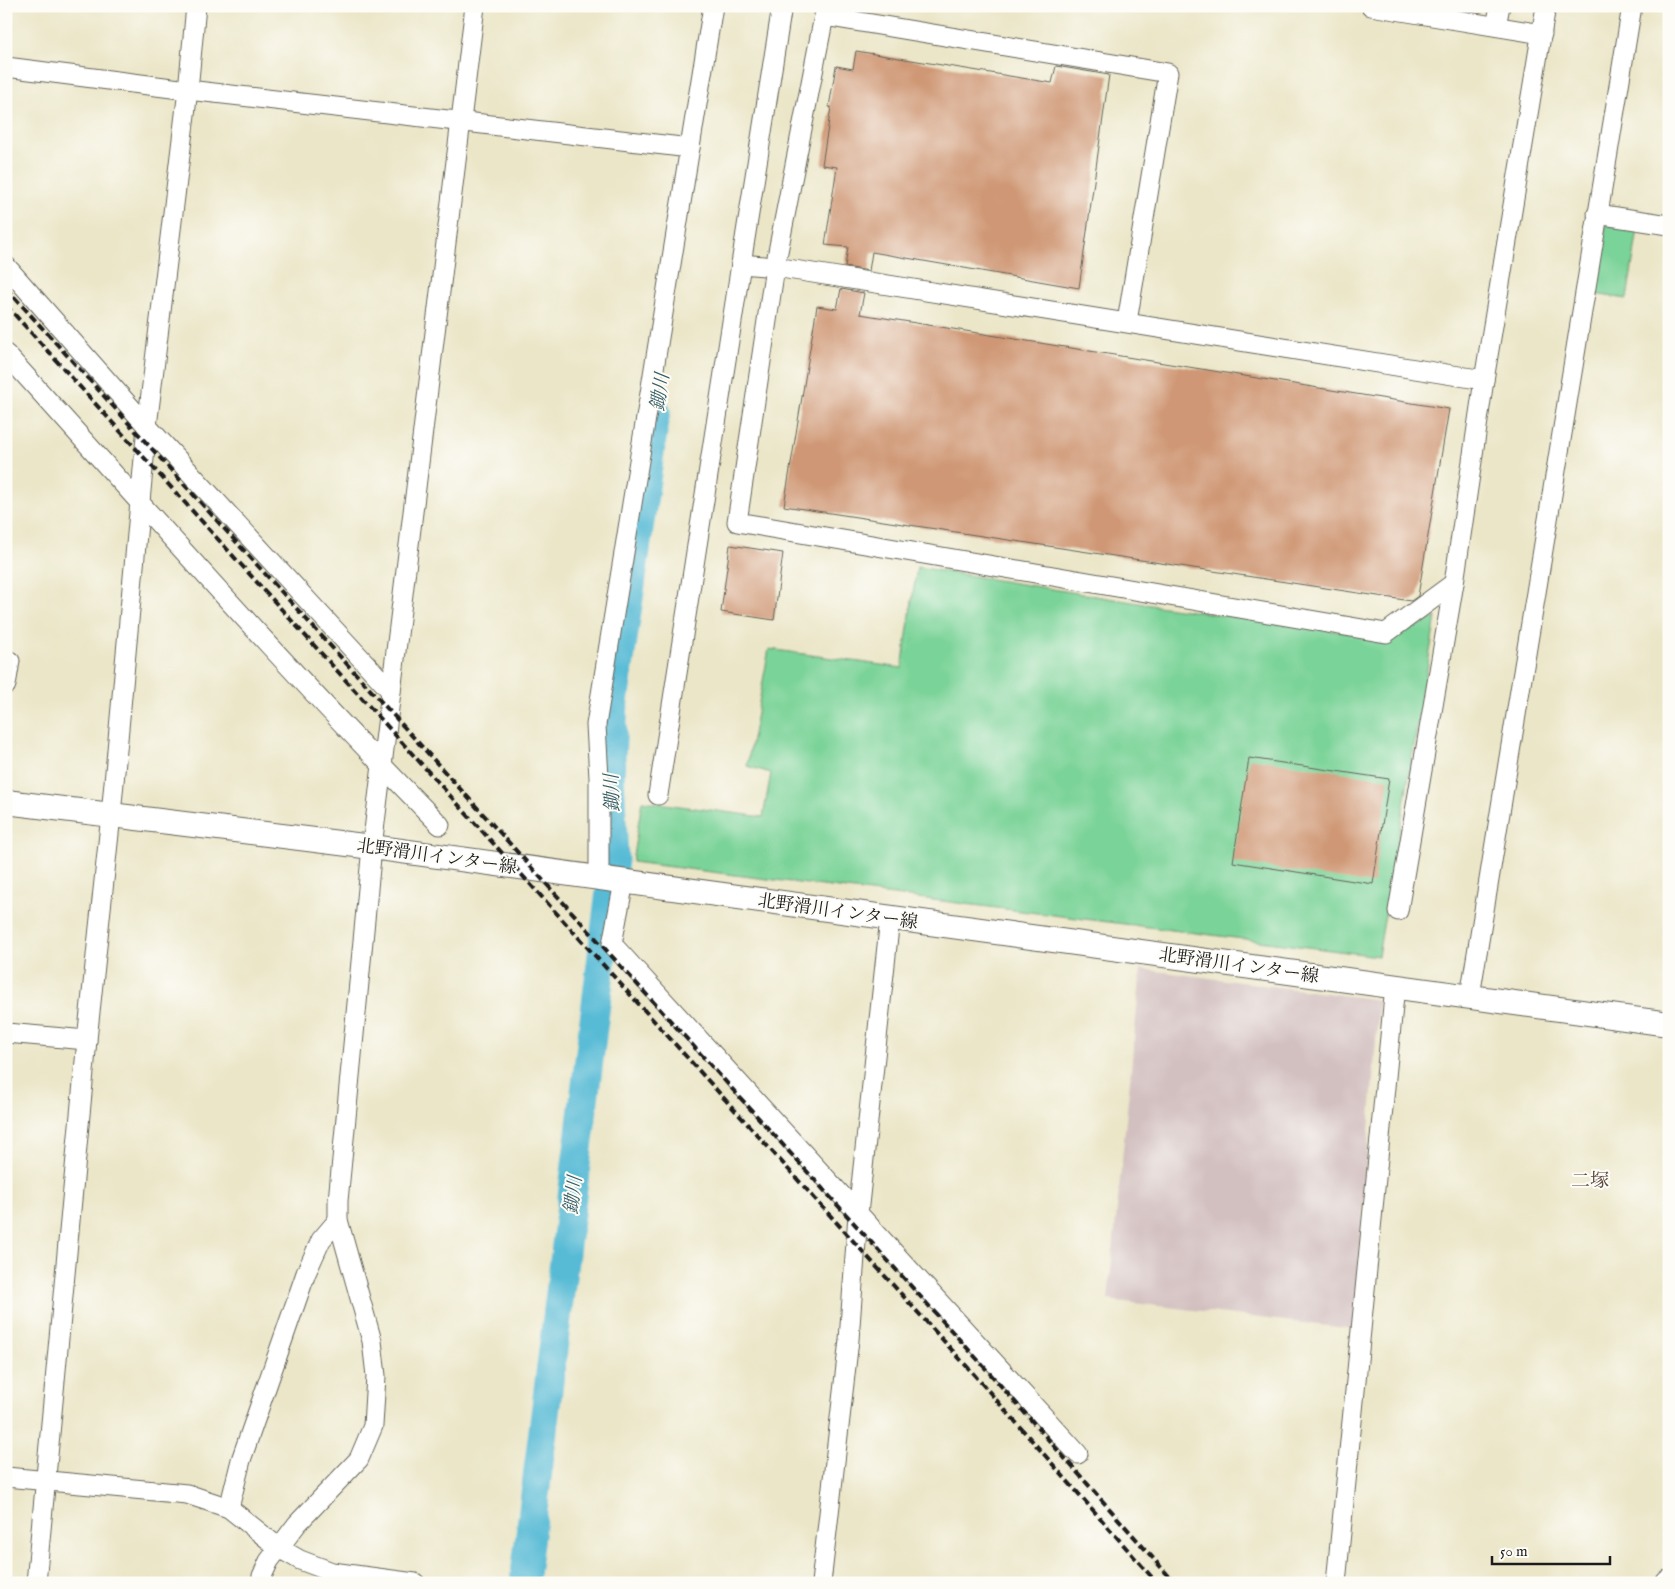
<svg xmlns="http://www.w3.org/2000/svg" width="1675" height="1589" viewBox="0 0 1675 1589" font-family="'IM FELL English','Noto Serif JP',serif">
<rect width="100%" height="100%" fill="#fdfcf7"/>
<filter id="ink" filterUnits="userSpaceOnUse"><feTurbulence type="fractalNoise" baseFrequency=".02" numOctaves="2"/><feDisplacementMap in="SourceGraphic" scale="10" xChannelSelector="R" yChannelSelector="G"/><feConvolveMatrix kernelMatrix="1 2 1 2 8 2 1 2 1" color-interpolation-filters="sRGB"/></filter>
<filter id="wash" filterUnits="userSpaceOnUse"><feTurbulence type="fractalNoise" baseFrequency=".0096" numOctaves="4" result="noise"/><feDisplacementMap in="SourceGraphic" scale="20" xChannelSelector="R" yChannelSelector="G"/><feGaussianBlur stdDeviation="1.12" result="paint"/><feColorMatrix in="noise" values="0 0 0 0 0 0 0 0 0 0 0 0 0 0 0 0 0 1.4 0 .05"/><feComposite in="paint" operator="in"/></filter>
<g filter="url(#wash)">
<rect width="100%" height="100%" fill="#ebe6c8"/>
<path fill="#d2bfbf" d="M 1141,969 L 1379,1000 L 1354,1329 L 1108,1300 Z"/>
<g fill="#7ad398" stroke="#4b785a">
<path d="M 1606,225 L 1638,229 L 1627,299 L 1594,294 Z"/>
<path d="M 917,567 L 1157,606 L 1391,639 L 1436,617 L 1378,956 L 632,862 L 642,801 L 763,817 L 771,773 L 747,766 L 769,649 L 902,668 Z"/>
</g>
<g fill="none" stroke-linecap="round" stroke-linejoin="round">
<path stroke="#58bbd6" stroke-width="29" d="M 524,1583 L 614,859 L 610,776 L 614,702 L 656,411"/>
</g>
<g id="blocks">
<g fill="#cf9775">
<path d="M 856,51 L 1052,83 L 1056,66 L 1109,75 L 1079,288 L 872,252 L 869,271 L 845,267 L 848,247 L 825,245 L 837,167 L 822,165 L 831,107 L 829,107 L 836,66 L 853,69 Z"/>
<path d="M 841,289 L 864,293 L 860,314 L 1449,409 L 1418,596 L 1411,601 L 784,506 L 817,306 L 837,309 Z"/>
<path d="M 730,545 L 783,553 L 774,620 L 721,612 Z"/>
<path d="M 1249,758 L 1389,779 L 1373,884 L 1233,862 Z"/>
</g>
</g>
</g>
<g filter="url(#ink)">
<use href="#blocks" fill-opacity="0" stroke="#646358" stroke-width="1"/>
<g fill="none" stroke-linecap="round" stroke-linejoin="round">
<g stroke="#646358" stroke-width="21">
<g id="minor">
<path d="M 1371,6 L 1542,34"/>
<path d="M 1496,26 L 1500,6"/>
<path d="M 6,67 L 188,90 L 690,148"/>
<path d="M 1597,214 L 1669,225"/>
<path d="M 741,264 L 782,6"/>
<path d="M 6,266 L 147,426 L 391,691"/>
<path d="M 1127,322 L 1168,73 L 824,16 L 775,267 L 737,522 L 1386,633 L 1454,583"/>
<path d="M 6,354 C 149,512 290,673 440,825"/>
<path d="M 6,685 L 10,661"/>
<path d="M 658,795 L 741,264 L 775,267 L 1484,380"/>
<path d="M 599,878 L 599,778 L 596,725 L 713,6"/>
<path d="M 624,882 L 612,944 L 1078,1454"/>
<path d="M 1398,911 L 1454,583 L 1484,380 L 1546,6"/>
<path d="M 1470,996 L 1632,6"/>
<path d="M 6,1033 L 87,1040"/>
<path d="M 6,1477 L 187,1494 L 229,1508 L 279,1548 L 300,1560 L 332,1572 L 415,1583"/>
<path d="M 229,1508 L 241,1460 L 306,1273 L 321,1240 L 338,1220"/>
<path d="M 36,1583 L 87,1040 L 111,815 L 147,426 L 188,90 L 196,6"/>
<path d="M 261,1583 L 262,1576 L 269,1561 L 297,1524 L 359,1459 L 373,1426 L 376,1376 L 372,1341 L 338,1220 L 338,1201 L 372,847 L 475,6"/>
<path d="M 821,1583 L 849,1340 L 858,1214 L 890,918"/>
<path d="M 1336,1583 L 1395,986"/>
</g>
</g>
<g stroke="#646358" stroke-width="26">
<g id="major">
<path d="M 6,802 L 372,847 L 1669,1024"/>
<path d="M 1668,1583 L 1669,1582"/>
</g>
</g>
<use href="#minor" stroke="#fff" stroke-width="19"/>
<use href="#major" stroke="#fff" stroke-width="24"/>
<g stroke="#1c1c1c" stroke-width="4" stroke-dasharray="8 4" stroke-linecap="butt">
<path d="M 6,288 L 978,1360 L 1175,1583"/>
<path d="M 6,305 L 970,1370 L 1157,1583"/>
</g>
</g>
</g>
<g text-anchor="middle" stroke-width="4" stroke-linejoin="round" paint-order="stroke">
<g font-size="18" fill="#1c1c1c" stroke="#fdfcf7">
<text transform="translate(437 856) rotate(8)" y="6">北野滑川インター線</text>
<text transform="translate(838 911) rotate(8)" y="6">北野滑川インター線</text>
<text transform="translate(1239 965) rotate(8)" y="6">北野滑川インター線</text>
</g>
<g font-size="19" font-style="italic" fill="#345c66" stroke="#fdfcf7">
<text transform="translate(659 392) rotate(-82)" y="7">鋤川</text>
<text transform="translate(611 793) rotate(-92)" y="7">鋤川</text>
<text transform="translate(572 1195) rotate(-83)" y="7">鋤川</text>
</g>
<g font-size="19" fill="#5b473b" stroke="#fdfcf7">
<text x="1590" y="1187">二塚</text>
</g>
</g>
<rect width="1675" height="1589" fill="none" stroke="#fdfcf7" stroke-width="25"/>
<path d="M1492 1556v8h118v-8" fill="none" stroke="#1c1c1c" stroke-width="2.5"/>
<text x="1500" y="1556" font-size="15" fill="#1c1c1c" stroke="#fdfcf7" stroke-width="4" paint-order="stroke">50 m</text>
</svg>
